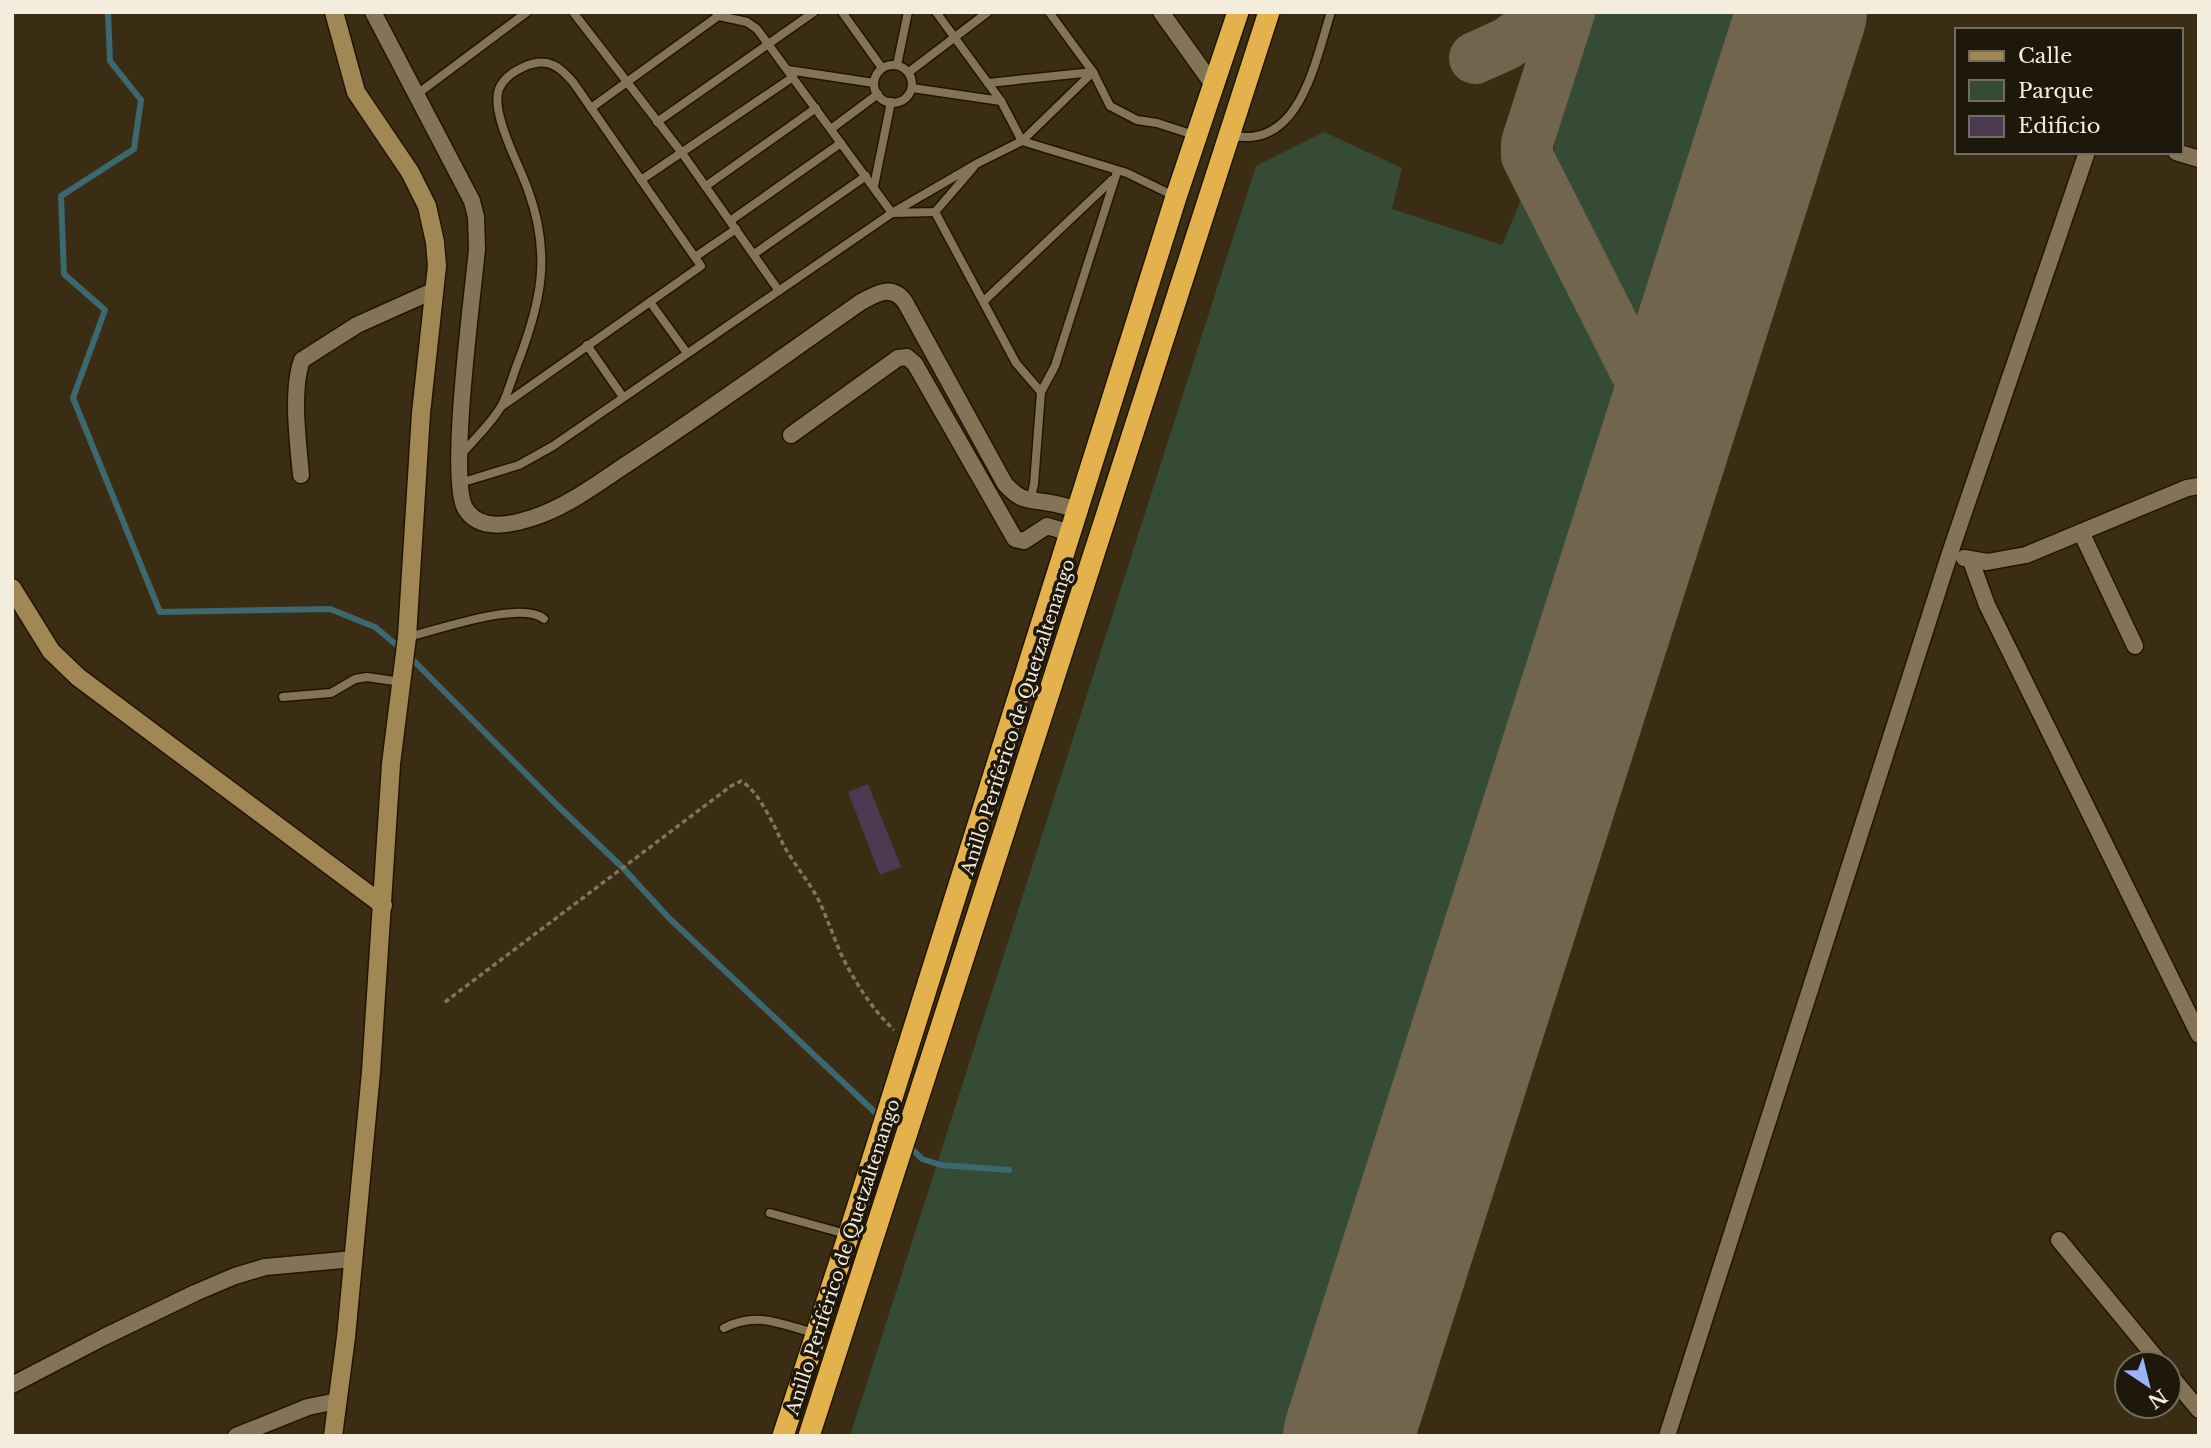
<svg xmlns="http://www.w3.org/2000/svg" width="2211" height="1448" viewBox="0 0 2211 1448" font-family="'Libre Baskerville',serif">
<rect width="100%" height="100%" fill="#3b2d13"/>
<g fill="#354b36">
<path d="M 1594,12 L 1773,12 L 1677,307 C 1660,327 1645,331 1626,310 L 1563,190 L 1553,159 L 1556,130 Z"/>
<path d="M 1324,132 L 1402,168 L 1392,209 L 1502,245 L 1522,197 L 1627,391 L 1636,419 L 1627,464 L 1315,1436 L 850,1436 L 1256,166 Z"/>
</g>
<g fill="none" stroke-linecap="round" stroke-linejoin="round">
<g stroke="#3b6871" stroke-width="6">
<path d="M 108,12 L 110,61 L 141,100 L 134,149 L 61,196 L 64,274 L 105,310 L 73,398 L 160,612 L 330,609 L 375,627 L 405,652 L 558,806 L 623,868 L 669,918 L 881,1118"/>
<path d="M 909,1146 L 922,1159 L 941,1165 L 1009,1170"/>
</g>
<g stroke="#71654e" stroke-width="52">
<path d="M 1569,12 L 1527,143 L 1527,156 L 1638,375 C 1650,404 1658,433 1653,465 C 1650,485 1643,504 1640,524"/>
<path d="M 1475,58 L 1506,44 L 1547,16 L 1559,12"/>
<path d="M 1620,338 C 1658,385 1691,344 1708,305"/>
</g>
<path stroke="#71654e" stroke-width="130" d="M 1348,1436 L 1802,12"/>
</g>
<path fill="#4e3953" d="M 868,784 L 901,867 L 880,875 L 848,792 Z"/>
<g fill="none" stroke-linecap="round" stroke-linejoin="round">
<g stroke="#221500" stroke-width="11">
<g id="lane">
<path d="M 573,12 L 682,153 L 779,291"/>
<path d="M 716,12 L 719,16 L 747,22 L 757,29 L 892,213 L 935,212 L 973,168"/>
<path d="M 842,12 L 882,68"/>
<path d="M 936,12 L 1001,101 L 1022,141 L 1127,173 L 1174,196"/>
<path d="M 1049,12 L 1093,72 L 1110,106 L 1137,120 L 1157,123 L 1194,135"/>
<path d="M 897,65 L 908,12"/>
<circle cx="893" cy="84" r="19"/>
<path d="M 788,70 L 874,83"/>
<path d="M 909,72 L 988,12"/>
<path d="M 988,83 L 1093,72"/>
<path d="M 912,88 L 1001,101"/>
<path d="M 416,95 L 527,12"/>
<path d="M 591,108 L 721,14"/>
<path d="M 657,122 L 814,12"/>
<path d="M 831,129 L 878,94"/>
<path d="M 1230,135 C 1300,152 1315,61 1331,12"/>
<path d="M 641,180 L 793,77"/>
<path d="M 706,186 L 816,108"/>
<path d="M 874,186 L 891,102"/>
<path d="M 935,212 L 1016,363 L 1041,392"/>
<path d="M 730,221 L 841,143"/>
<path d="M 754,254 L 866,176"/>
<path d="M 695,257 L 736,229"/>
<path d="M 984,301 L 1112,180"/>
<path d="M 650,302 L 687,353"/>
<path d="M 587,345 L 623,397"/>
<path d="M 461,455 C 474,439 492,423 502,405 C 508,393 512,378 517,365 C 541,303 552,255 528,190 C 520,166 490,113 499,89 C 506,72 536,57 553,65 C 561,68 567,76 573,82 L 701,266 L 502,406"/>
<path d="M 460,483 L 519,465 L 553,446 L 892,213 L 978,163 L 1022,141 L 1093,72"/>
<path d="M 1030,501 L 1034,484 L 1041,392 L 1055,366 L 1117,172"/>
<path d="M 408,637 C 438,630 521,600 544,619"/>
<path d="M 283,697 L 331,693 L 355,679 L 367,677 L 401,682"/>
<path d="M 770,1213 L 846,1234"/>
<path d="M 724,1328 C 757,1311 780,1324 814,1333"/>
</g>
</g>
<g stroke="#221500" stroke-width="19">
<g id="street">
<path d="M 373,12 L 472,201 L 476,217 L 477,249 C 473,294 448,476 465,508 C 479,532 510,525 532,518 C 568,507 602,480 633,460 C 711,409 785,355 861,302 C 877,293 892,284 905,302 L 1005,484 C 1020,500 1024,499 1044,502 C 1055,503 1067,507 1078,510"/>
<path d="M 1161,12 L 1214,86"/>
<path d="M 2176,152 L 2199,159"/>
<path d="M 791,435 L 898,358 L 907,357 L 915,364 L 1015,539 L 1024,541 L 1047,526 L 1070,533"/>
<path d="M 301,475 C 298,443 291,390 302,360 L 357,325 L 435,290"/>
<path d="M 2081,532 L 2135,646"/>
<path d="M 1964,558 L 1987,562 L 2026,555 L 2187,488 L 2199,486"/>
<path d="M 1971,561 L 1987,605 L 2199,1035"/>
<path d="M 2059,1240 L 2161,1364"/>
<path d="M 2169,1374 L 2199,1410"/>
<path d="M 12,1385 L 104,1337 L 195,1293 L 235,1276 L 265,1267 L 354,1259"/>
<path d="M 236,1436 L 308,1407 L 337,1401"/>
<path d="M 1667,1436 L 1950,553 L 2087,152"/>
</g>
</g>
<g stroke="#221500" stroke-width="21">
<g id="secondary">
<path d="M 12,588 L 51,651 L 78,677 L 383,905"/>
<path d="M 333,1436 L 346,1337 L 371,1072 L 391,764 L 407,637 L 421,413 L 437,266 L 435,242 L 427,206 L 410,172 L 356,92 L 334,12"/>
</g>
</g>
<g stroke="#221500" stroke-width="24">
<g id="highway">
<path d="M 783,1436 L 849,1234 L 1176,197 L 1238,12"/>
<path d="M 809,1436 L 1269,12"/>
</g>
</g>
<path stroke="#81755f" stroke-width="3.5" stroke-dasharray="5 3.5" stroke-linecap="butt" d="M 445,1002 L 731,786 L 741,781 C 759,791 774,826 783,844 C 793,863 808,880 818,899 C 827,917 833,936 841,954 C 854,981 872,1009 894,1030"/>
<use href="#lane" stroke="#837458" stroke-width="8"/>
<use href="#street" stroke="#837458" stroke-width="16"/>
<use href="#secondary" stroke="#a08754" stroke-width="18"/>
<use href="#highway" stroke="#e4b24c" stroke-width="21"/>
</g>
<g text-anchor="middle" stroke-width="7" stroke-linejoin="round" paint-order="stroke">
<g font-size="18" fill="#f4ecdd" stroke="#1d170c">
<text transform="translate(1018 717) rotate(-72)" y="6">Anillo Periférico de Quetzaltenango</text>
<text transform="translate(843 1257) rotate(-72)" y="6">Anillo Periférico de Quetzaltenango</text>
</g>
</g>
<rect width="2211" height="1448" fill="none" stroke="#f4ecdd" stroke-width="28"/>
<rect x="1955" y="28" width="228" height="126" fill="#1d170c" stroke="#736c60" stroke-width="2"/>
<rect x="1969" y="51" width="35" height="10" fill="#a08754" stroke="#736c60" stroke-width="2"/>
<text x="2018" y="63" font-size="21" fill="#f4ecdd">Calle</text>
<rect x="1969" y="80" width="35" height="21" fill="#354b36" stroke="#736c60" stroke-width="2"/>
<text x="2018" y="98" font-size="21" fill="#f4ecdd">Parque</text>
<rect x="1969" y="116" width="35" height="21" fill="#4e3953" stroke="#736c60" stroke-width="2"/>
<text x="2018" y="133" font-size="21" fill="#f4ecdd">Edificio</text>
<g transform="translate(2148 1385) rotate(145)"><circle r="33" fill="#1d170c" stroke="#736c60" stroke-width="2"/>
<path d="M0-5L12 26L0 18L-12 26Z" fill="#9bb5fd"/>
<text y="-10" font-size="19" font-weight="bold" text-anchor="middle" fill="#f4ecdd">N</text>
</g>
</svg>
